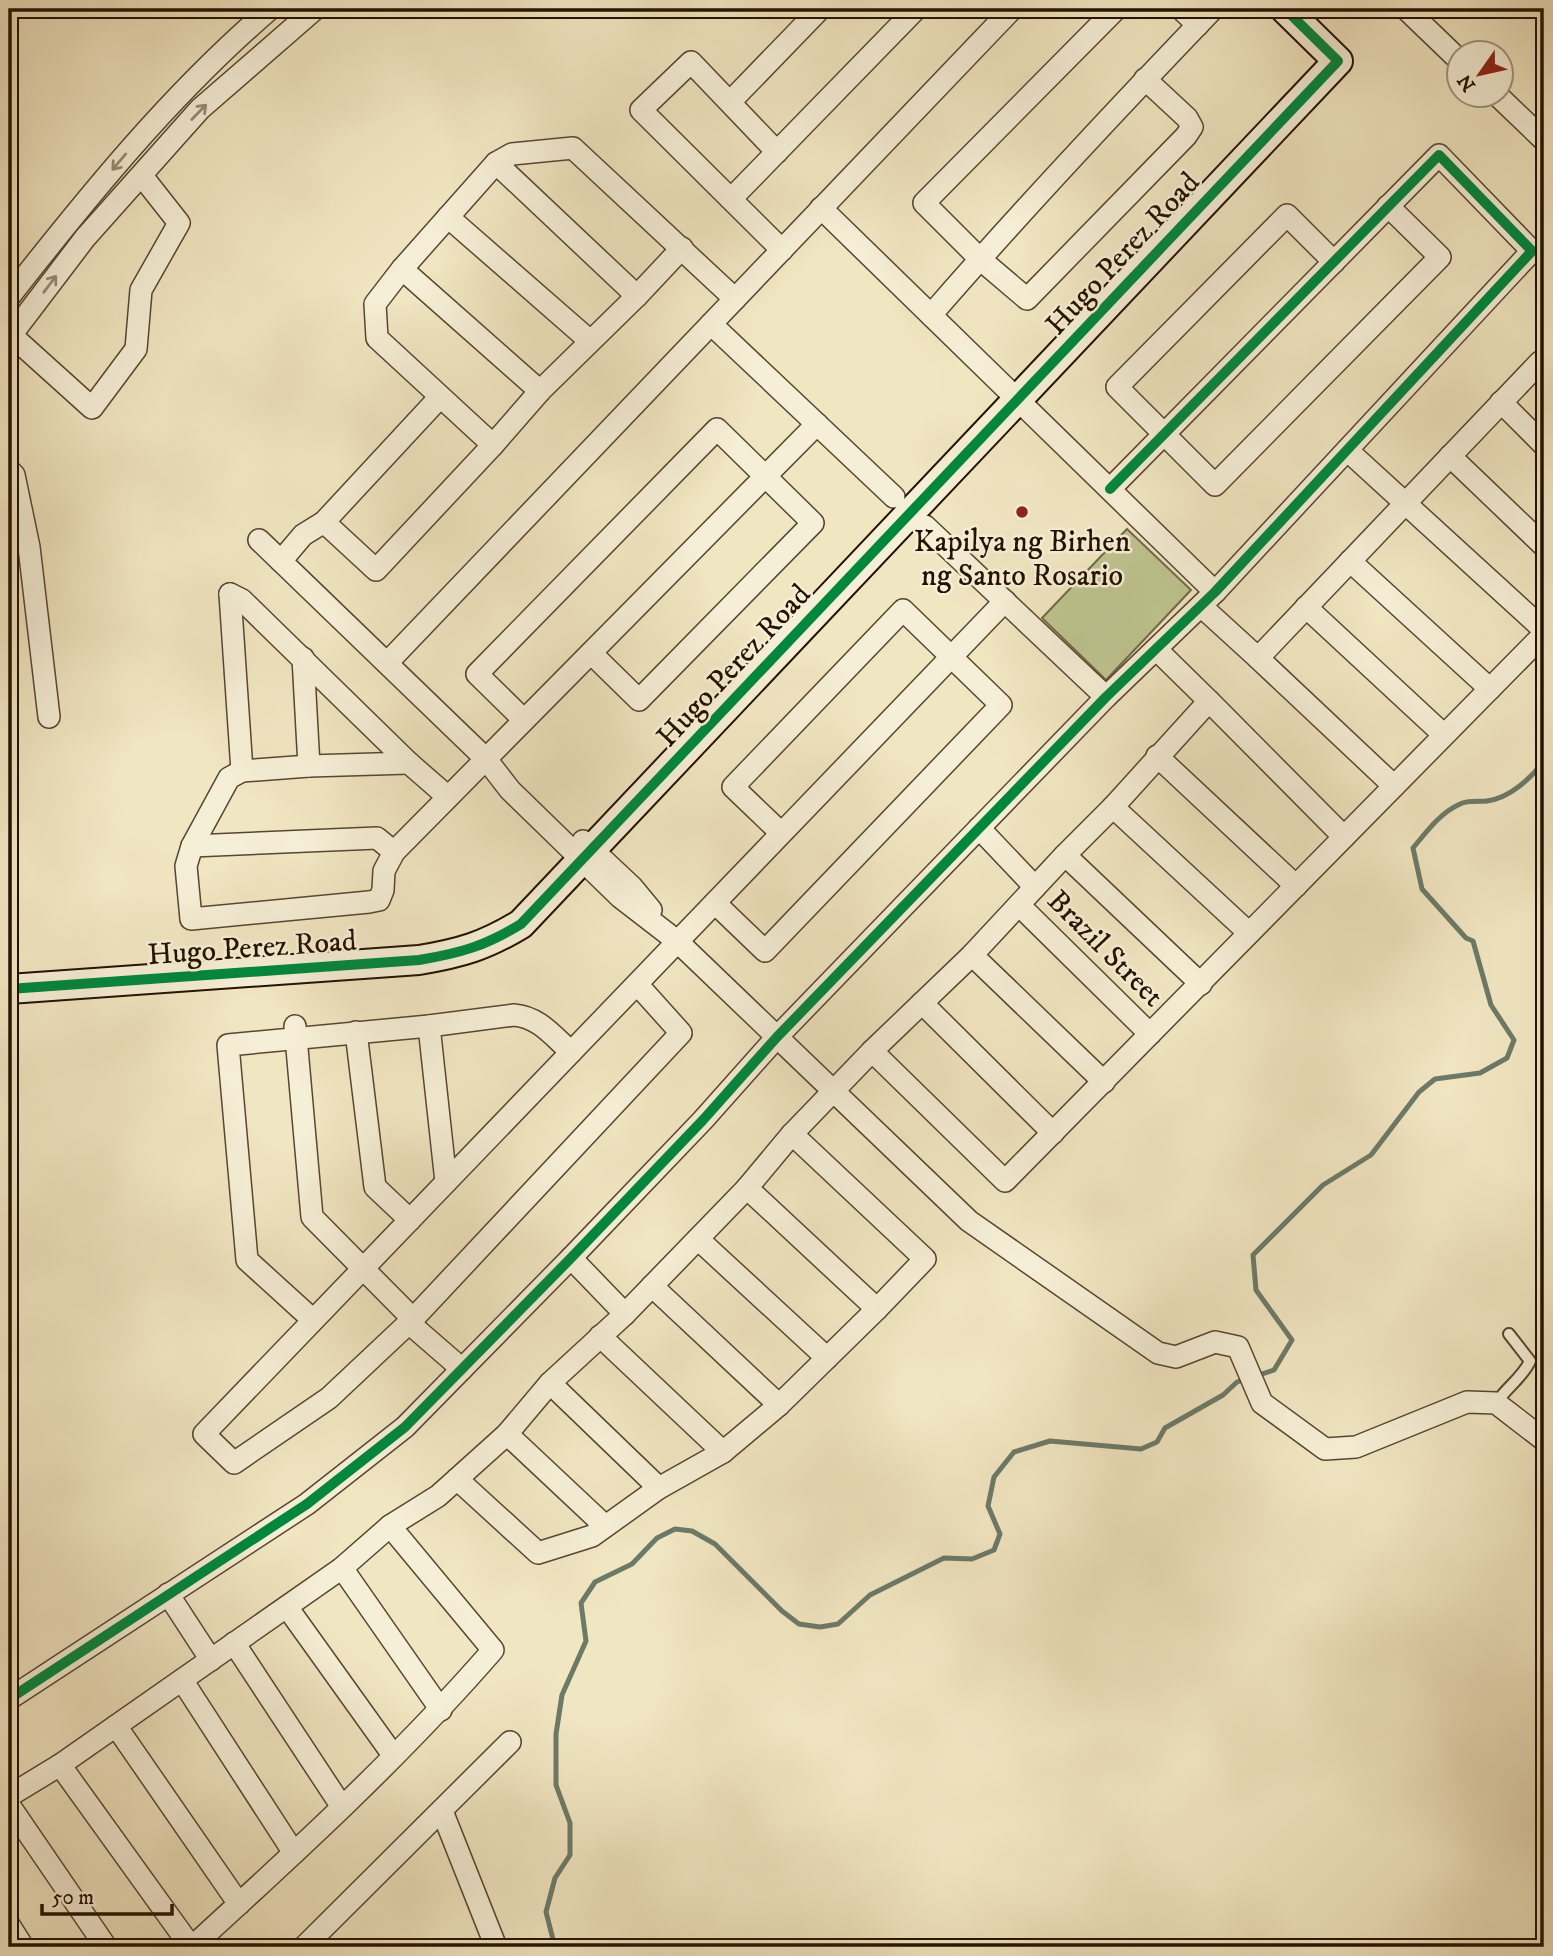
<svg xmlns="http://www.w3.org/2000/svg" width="1553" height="1956" viewBox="0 0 1553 1956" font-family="'IM FELL DW Pica',serif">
<rect width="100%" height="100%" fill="#f1e6c2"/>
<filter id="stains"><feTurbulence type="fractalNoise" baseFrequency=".00286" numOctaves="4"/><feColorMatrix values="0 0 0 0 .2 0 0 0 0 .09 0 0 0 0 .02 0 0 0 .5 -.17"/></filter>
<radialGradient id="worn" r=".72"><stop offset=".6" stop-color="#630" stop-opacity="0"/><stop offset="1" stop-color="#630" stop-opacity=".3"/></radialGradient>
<path fill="#bec490" stroke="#716a48" stroke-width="2" d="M 1127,529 L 1191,590 L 1106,680 L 1042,618 Z"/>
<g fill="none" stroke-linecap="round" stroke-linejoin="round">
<g stroke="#6c7a68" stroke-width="5">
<path d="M 1256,1376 L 1274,1370 L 1292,1340 L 1256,1290 L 1253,1255 L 1323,1185 L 1371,1155 L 1419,1092 L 1435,1079 L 1480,1073 L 1507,1058 L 1514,1040 L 1491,1005 L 1473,941 L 1466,938 L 1422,889 L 1413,848 C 1427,831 1440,813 1460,804 C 1468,800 1479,802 1487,801 C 1510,798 1531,778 1544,761"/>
<path d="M 555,1947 L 546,1912 L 555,1878 L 570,1855 L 570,1823 L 556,1785 L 556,1734 L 562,1695 L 586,1641 L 581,1603 L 595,1582 L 632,1564 L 657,1538 L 675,1529 L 692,1531 L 715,1544 L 782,1611 L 799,1624 L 820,1627 L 838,1624 L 870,1595 L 944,1558 L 972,1559 L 994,1550 L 1000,1534 L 988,1506 L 994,1477 L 1014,1452 L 1050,1441 L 1141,1449 L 1157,1442 L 1165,1428 L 1223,1395 L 1237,1382 L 1246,1379"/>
</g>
<g stroke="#574630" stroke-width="14">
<path id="lane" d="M 1496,1403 C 1506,1388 1523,1377 1530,1361 L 1509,1334"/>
</g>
<g stroke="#574630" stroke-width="24">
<g id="street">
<path d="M 1116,9 L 924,203 L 980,259 L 1027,299 L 1186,136 L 1192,127 L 1187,118 L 1145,79"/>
<path d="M 1181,9 L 1198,25"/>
<path d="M 1406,9 L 1458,59"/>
<path d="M 1496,94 L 1544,140"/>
<path d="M 730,102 L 820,9"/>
<path d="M 777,152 L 691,62 L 641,110 L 782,250"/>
<path d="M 496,163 L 637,296"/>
<path d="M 731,199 L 916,9"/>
<path d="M 821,208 L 1215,592"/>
<path d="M 448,217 L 590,341"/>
<path d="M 1334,262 L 1287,215 L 1117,387 L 1215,485 L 1440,257 L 1388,206"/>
<path d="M 402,269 L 540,391"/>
<path d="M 9,297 C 89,195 171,94 270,9"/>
<path d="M 931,315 C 1022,210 1117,109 1213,9"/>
<path d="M 711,324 L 894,497"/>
<path d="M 11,335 L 92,408 L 136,349 L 141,290 L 179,223 L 142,176"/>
<path d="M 9,338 L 85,238 L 200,109 L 315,9"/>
<path d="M 1501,402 L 1544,445"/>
<path d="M 493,445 L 377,338 L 375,304 L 402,269 L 496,163 L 512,154 L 573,148 L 735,299"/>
<path d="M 1347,450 L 1544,630"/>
<path d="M 1450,456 L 1544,546"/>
<path d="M 9,470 L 14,475 L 29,547 L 49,717"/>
<path d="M 324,522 L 376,570 L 493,445 L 540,391 L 637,296 L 682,248"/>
<path d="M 925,526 L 1106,697"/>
<path d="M 259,540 L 486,759 L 510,790 L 620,897 L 677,941 L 969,1221 L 1158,1353 L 1176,1357 L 1215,1342 L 1238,1347 L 1262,1403 L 1325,1449 L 1356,1447 L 1467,1402 L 1496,1403 L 1544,1440"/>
<path d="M 281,561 L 303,535 L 324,522 L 440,397"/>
<path d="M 1350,561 L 1490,689"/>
<path d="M 230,594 L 242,600 L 409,763 L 448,797"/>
<path d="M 230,594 L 242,771"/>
<path d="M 1201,606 L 1258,658"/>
<path d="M 1306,607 L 1444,735"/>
<path d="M 1156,649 L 1209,701"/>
<path d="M 303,658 L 309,766"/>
<path d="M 387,663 L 1012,9"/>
<path d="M 524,720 L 477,674 L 717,429 L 813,523 L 639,700 L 591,653"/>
<path d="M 1157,756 L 1296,886"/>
<path d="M 409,763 L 309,766 L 242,771 L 229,778 L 192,846 L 186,866 L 191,919 L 369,902 L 379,900 L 383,890 L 384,871 L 394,852 L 817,424"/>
<path d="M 1394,786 L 1258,658 L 1540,362 L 1544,365"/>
<path d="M 1113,807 L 1249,933"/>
<path d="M 979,828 L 1035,887"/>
<path d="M 583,841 L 632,887 L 651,910"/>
<path d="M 192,846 L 377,838 L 394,852"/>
<path d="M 1065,855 L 1201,984"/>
<path d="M 715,903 L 765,951 L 1001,705 L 903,610 L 733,787 L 781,833"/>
<path d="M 1019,905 L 1150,1034"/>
<path d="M 972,955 L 1104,1082"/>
<path d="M 637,984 L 681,1033 L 413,1319 L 329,1398 L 234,1463 L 204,1434 C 471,1156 738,879 1005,601"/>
<path d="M 922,1003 L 1053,1133"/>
<path d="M 295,1026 L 312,1217 L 413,1319"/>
<path d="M 429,1026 L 446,1182"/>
<path d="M 356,1032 L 375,1187 L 410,1220"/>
<path d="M 872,1051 L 1005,1181 L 1544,634"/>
<path d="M 747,1188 L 877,1309"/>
<path d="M 698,1239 L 827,1358"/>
<path d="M 571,1258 L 625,1314"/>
<path d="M 652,1286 L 779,1405"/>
<path d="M 313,1320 L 247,1260 L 228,1045 L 429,1026 L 514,1015 C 539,1017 553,1036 571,1052"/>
<path d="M 409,1323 L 462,1369"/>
<path d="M 600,1336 L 723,1452"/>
<path d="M 550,1383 L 659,1488"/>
<path d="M 507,1434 L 605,1526"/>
<path d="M 457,1479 L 538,1553 L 592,1536 L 659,1488 L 723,1452 L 779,1405 L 877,1309 L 925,1259 L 792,1134"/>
<path d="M 342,1568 L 441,1710"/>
<path d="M 168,1594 L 211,1660"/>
<path d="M 287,1607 L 393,1755"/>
<path d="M 234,1643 L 342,1807"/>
<path d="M 182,1680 L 294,1853"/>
<path d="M 9,1699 L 307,1504 L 405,1427 L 571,1258 L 703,1120 L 777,1037 L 1106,697 L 1215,592 L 1532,251 L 1439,155 L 1110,489"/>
<path d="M 116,1726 L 239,1904"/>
<path d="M 60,1765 L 191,1947"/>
<path d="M 9,1796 L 60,1765 L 342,1568 L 390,1526 L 438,1496 L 457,1479 L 507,1434 L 550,1383 L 625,1314 L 747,1188 L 792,1134 L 872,1051 L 972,955 L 1065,855 L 1113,807 L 1209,701 L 1344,837"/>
<path d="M 9,1805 L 106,1947"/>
<path d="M 442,1811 L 496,1947"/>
<path d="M 9,1925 L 23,1947"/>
<path d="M 192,1947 C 296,1852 401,1756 493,1650 L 390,1526"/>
<path d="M 304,1947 L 510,1742"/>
</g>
</g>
<g stroke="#241100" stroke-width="32">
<path id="secondary" d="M 9,989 L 419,960 C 461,953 485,946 521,924 L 1338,61 L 1285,9"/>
</g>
<use href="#lane" stroke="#f6efd7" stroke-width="10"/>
<use href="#street" stroke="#f6efd7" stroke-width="21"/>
<use href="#secondary" stroke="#f6efd7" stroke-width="28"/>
<g stroke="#f6efd7" stroke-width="15">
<g id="cycleway">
<path d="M 9,989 L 419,960 C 461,953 485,946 521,924 L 1338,61 L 1285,9"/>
<path d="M 9,1699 L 307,1504 L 405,1427 L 571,1258 L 703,1120 L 777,1037 L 1106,697 L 1215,592 L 1532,251 L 1439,155 L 1110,489"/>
</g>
</g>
<use href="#cycleway" stroke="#00873e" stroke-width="10"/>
</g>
<defs><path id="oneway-shaft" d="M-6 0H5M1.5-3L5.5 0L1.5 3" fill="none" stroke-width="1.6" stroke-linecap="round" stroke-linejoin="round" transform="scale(1.75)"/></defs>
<g stroke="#988b76">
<use href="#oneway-shaft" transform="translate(199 112) rotate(-46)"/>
<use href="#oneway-shaft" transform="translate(119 162) rotate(130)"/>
<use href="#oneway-shaft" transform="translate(50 284) rotate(-53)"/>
</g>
<circle fill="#8f2418" stroke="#f6efd7" stroke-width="2.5" cx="1022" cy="512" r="7"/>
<g text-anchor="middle" stroke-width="5" stroke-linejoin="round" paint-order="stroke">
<g font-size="30" fill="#241100" stroke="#f6efd7">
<text transform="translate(1122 253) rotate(-47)" y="10">Hugo Perez Road</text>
<text transform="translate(733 665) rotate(-47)" y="10">Hugo Perez Road</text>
<text transform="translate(252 947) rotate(-4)" y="10">Hugo Perez Road</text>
<text transform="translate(1106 948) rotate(45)" y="10">Brazil Street</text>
</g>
<g font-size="30" fill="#241100" stroke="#f6efd7">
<text x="1022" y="551">Kapilya ng Birhen<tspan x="1022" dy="34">ng Santo Rosario</tspan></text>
</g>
</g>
<rect width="1553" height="1956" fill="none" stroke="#f1e6c2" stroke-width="35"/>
<rect x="10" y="10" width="1532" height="1935" fill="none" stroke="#241100" stroke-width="3.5"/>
<rect x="18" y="18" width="1518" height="1921" fill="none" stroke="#241100" stroke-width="2"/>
<g transform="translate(1480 74) rotate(236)"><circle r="33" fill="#f6efd7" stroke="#a29681" stroke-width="2"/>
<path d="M0-5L12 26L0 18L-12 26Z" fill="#8f2418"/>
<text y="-10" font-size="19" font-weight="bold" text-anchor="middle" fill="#241100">N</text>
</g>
<path d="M42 1904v10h130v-10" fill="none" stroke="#241100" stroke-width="3.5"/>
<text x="52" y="1904" font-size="21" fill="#241100" stroke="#f6efd7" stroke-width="5" paint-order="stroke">50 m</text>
<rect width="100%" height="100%" filter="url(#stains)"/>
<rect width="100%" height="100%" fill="url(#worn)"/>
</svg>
